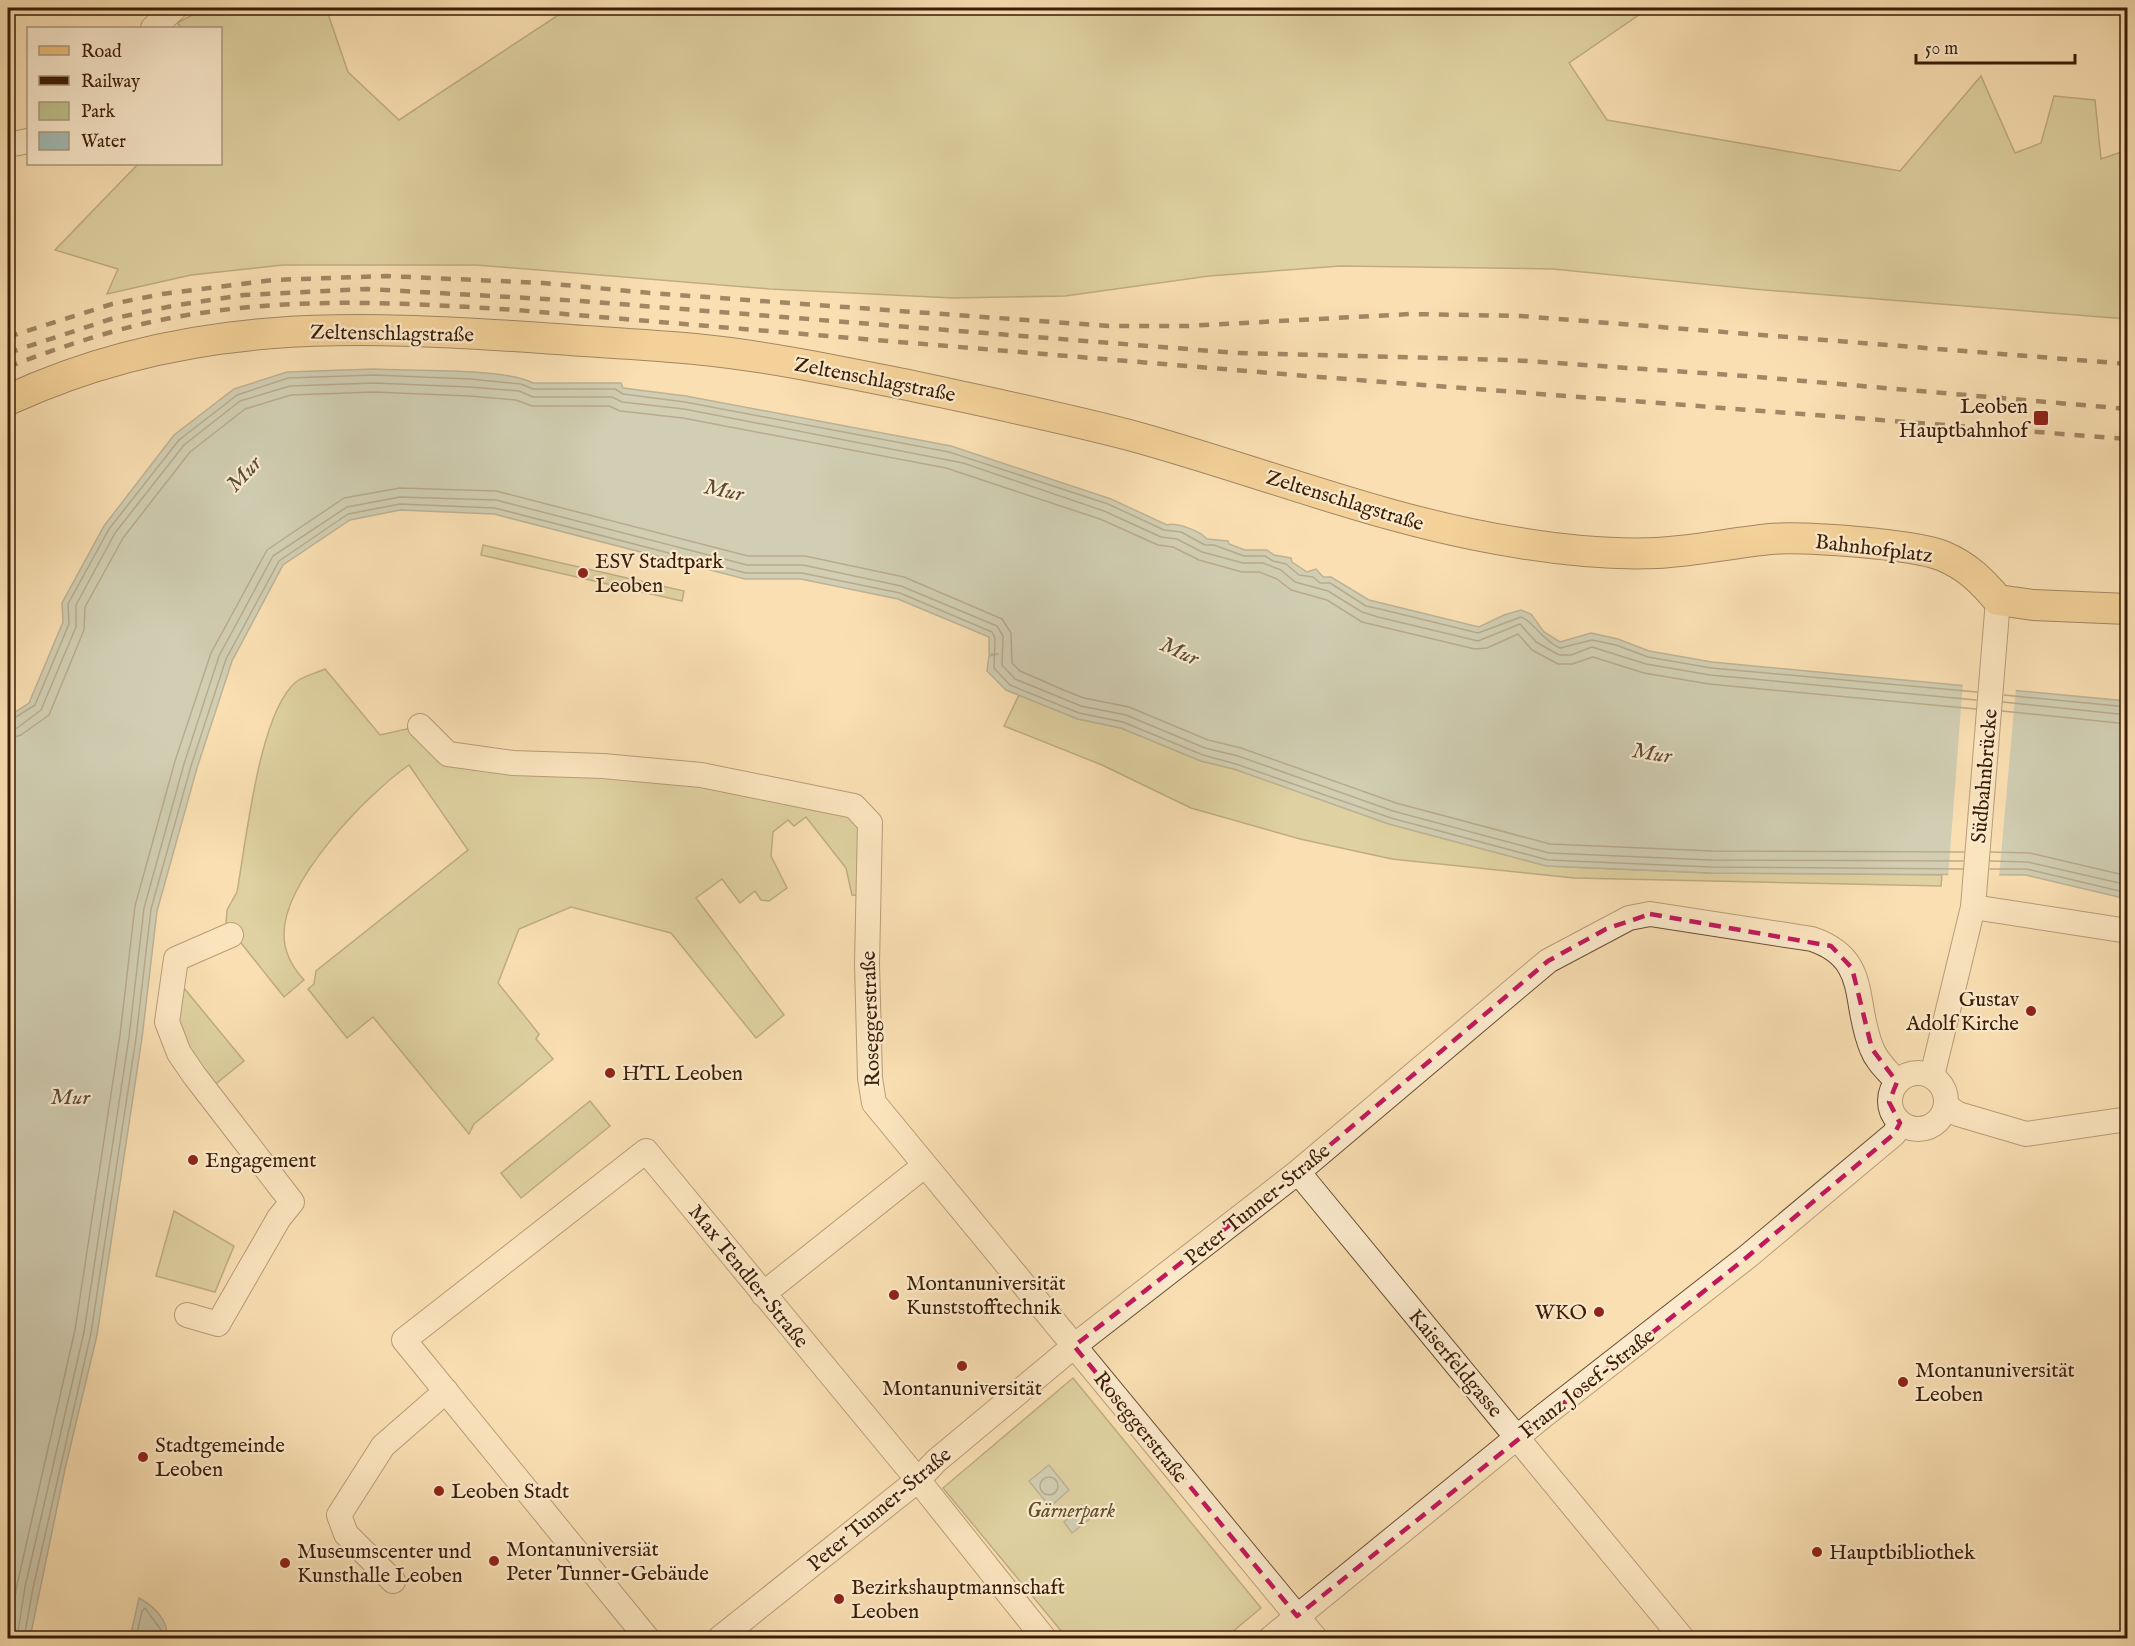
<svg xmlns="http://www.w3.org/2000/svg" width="2135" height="1646" viewBox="0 0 2135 1646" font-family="'IM FELL English',serif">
<rect width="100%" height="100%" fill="#f9dfb2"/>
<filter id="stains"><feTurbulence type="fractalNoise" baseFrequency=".00333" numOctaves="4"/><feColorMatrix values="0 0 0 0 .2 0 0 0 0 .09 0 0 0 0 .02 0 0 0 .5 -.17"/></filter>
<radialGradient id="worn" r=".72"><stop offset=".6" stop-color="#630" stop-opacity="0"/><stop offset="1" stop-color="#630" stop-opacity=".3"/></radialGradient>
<g fill="#bec28c" stroke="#7c7048" stroke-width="1.5">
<path d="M 206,8 L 326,8 L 348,72 L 399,120 L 569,8 L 1649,8 L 1569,63 L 1607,120 L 1900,171 L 1981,76 L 2015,153 L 2041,143 L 2054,96 L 2095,100 L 2101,159 L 2127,150 L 2127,319 L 1753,289 L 1553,269 L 1340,266 L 1209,276 L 1065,296 L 953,298 L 770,289 L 476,265 L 283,265 L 191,275 L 107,294 L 118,269 L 55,250 L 138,164 L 220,164 L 220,28 L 182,28 L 177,23 Z"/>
<path d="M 483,545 L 684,591 L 682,601 L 481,555 Z"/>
<path d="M 325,669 L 380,735 L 420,726 L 448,754 L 713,777 L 870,823 L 868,896 L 852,895 L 846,868 L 806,817 L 794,826 L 788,820 L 773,832 L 771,856 L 787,888 L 769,901 L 761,900 L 755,891 L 740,903 L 722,879 L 696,898 L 784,1015 L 756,1038 L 671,933 L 571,907 L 519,929 L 498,983 L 539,1034 L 536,1039 L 553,1059 L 474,1124 L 469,1134 L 373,1017 L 347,1038 L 308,989 L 314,984 L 316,971 L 468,850 L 409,765 C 367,794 283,881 284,935 C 284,953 293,968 304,980 L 284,997 L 226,924 L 227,910 L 237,892 C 246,843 259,712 296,682 C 303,676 317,673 325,669 Z"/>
<path d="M 1019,695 L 1078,719 L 1121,728 L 1201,761 L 1234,769 L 1389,824 L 1547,866 L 1711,873 L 1942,875 L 1941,886 L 1574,878 L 1392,859 L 1300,839 L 1191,808 L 1102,765 L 1004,726 Z"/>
<path d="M 184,988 L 244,1061 L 212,1087 L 201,1073 L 177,1025 Z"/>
<path d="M 590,1101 L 610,1126 L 521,1198 L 501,1173 Z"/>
<path d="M 174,1211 L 234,1246 L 215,1292 L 156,1276 Z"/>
<path d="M 1073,1378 L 1261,1608 L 1225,1638 L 1067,1638 L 943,1488 Z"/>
</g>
<g fill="#a0bbb4" stroke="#787c6e" stroke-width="1.5">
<path d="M 374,369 C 409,371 507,368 533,383 L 621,383 L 623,388 L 686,396 L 951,446 L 1111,499 L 1167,525 C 1177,522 1200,531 1207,539 L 1228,541 L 1229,544 L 1245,550 L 1267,550 L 1274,555 L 1291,558 L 1292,562 L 1307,572 L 1316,569 L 1323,577 L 1331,577 L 1369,600 L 1479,627 L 1504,615 L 1521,610 L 1531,614 L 1544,632 L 1560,642 L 1591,633 L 1618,639 L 1649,651 L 1712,662 L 2127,701 L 2127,899 L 2026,875 L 1711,873 L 1547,866 L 1389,824 L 1234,769 L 1201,761 L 1121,728 L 1078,719 L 1006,690 L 987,671 L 989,656 L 999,654 L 989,654 L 989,637 L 898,599 L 801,579 L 745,579 L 494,514 L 400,510 L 350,520 L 283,565 L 232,661 L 197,768 L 157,911 L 142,1038 L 97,1335 L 65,1469 L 30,1638 L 8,1638 L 8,717 L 29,703 L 63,622 L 62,603 L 104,526 L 174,435 L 234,389 L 287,372 Z"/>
<path d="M 1049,1465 L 1069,1490 L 1050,1507 L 1029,1481 Z"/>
<path d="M 1082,1507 L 1091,1518 L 1072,1533 L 1064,1522 Z"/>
<path d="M 139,1598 C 154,1606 169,1621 167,1638 L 130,1638 Z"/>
</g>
<path fill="#f9dfb2" d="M 1963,682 L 2016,687 L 1999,878 L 1948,878 Z"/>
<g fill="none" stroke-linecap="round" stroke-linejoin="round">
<g stroke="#6e6c5c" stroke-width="1.5">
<path d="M 2004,695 L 2128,707"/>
<path d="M 2003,702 L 2128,715"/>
<path d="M 2002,711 L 2128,724"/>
<path d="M 8,722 L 35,705 L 69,624 L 68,604 L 109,529 L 179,440 L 237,395 L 288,378 L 374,375 L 471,379 L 521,384 L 533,389 L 615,389 L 623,394 L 685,402 L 949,452 L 1108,504 L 1164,530 L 1181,532 L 1205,545 L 1214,545 L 1244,556 L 1265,556 L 1273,561 L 1286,564 L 1299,575 L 1313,577 L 1320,583 L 1330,583 L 1366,606 L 1380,609 L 1478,633 L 1521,617 C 1533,621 1542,640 1560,648 L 1592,640 L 1616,645 L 1648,657 L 1711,668 L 1977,692"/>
<path d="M 8,730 L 17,728 L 41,710 L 76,627 L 76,605 L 115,533 L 184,445 L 240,401 L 290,386 L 374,383 L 470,387 L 519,391 L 533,397 L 612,397 L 622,402 L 684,409 L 963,463 L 1104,511 L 1161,537 L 1177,539 L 1202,552 L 1243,563 L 1263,563 L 1281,570 L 1295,582 L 1328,591 L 1362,612 L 1378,617 L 1478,641 L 1520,624 L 1536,642 L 1559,655 L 1571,655 L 1592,647 L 1646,664 L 1710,675 L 1976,700"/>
<path d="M 8,739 L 21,735 L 49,715 L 84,630 L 85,607 L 123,538 L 190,452 L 245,409 L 291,395 L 374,392 L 470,396 L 516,400 L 532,406 L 609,406 L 620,411 L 683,418 L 946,468 L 1100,519 L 1158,545 L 1173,547 L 1199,560 L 1242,572 L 1259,572 L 1277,579 L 1291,590 L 1327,600 L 1362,622 L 1475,649 L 1487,648 L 1518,634 L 1532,650 L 1558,664 L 1572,664 L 1593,657 L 1644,673 L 1709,684 L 1976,709"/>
<path d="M 1991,852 L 2030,853 L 2128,876"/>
<path d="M 1990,861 L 2028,862 L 2128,885"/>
<path d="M 1990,869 L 2027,869 L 2128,893"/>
<circle cx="1049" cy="1486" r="9"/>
<path d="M 8,1638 L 17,1585 L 75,1330 L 120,1035 L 135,906 L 175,761 L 211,653 L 267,550 L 344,498 L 400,488 L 496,491 L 748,556 L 805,556 L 904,577 L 1002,619 L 1011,633 L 1012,663 L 1020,671 L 1066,691 L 1084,698 L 1129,707 L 1208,740 L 1241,748 L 1396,803 L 1550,844 L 1712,851 L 1964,852"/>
<path d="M 17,1638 L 25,1587 L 84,1332 L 129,1037 L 144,908 L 184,764 L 219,656 L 273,556 L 347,507 L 400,497 L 496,500 L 747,565 L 803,565 L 901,586 L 997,626 L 1003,636 L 1002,665 L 1015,679 L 1081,706 L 1126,715 L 1205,748 L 1238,756 L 1393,811 L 1549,853 L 1711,860 L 1963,861"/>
<path d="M 24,1638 L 33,1588 L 91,1333 L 136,1038 L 151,909 L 191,766 L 226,659 L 279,561 L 348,514 L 400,504 L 495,508 L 746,573 L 802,573 L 900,593 L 992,632 L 995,638 L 994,668 L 1010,685 L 1079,713 L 1123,722 L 1203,755 L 1236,764 L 1391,818 L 1548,860 L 1711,867 L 1963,869"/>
<path d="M 136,1638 L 142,1611 L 145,1608 L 161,1630 L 161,1638"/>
</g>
<g stroke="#6a4e30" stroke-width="26">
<g id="minor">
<path d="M 153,28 L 175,8"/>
<path d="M 8,145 L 28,141"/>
<path d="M 420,726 L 448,754 L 513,763 L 603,766 L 701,775 L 854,806 L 870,823 L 867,964 L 870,1078 L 874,1103 L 1315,1638"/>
<path d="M 1973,907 L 2128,931"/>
<circle cx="1918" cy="1101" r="28"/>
<path d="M 1932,1076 L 1973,907 L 1998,600"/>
<path d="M 1946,1106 L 1958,1114 L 2026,1134 L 2128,1119"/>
<path d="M 1298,1172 L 1682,1638"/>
<path d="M 763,1294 L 924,1166"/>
<path d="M 187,1315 L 218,1324 L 279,1218 L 292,1202 L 194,1075 L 179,1053 L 167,1022 L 176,959 L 231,935"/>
<path d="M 393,1581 L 346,1534 L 339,1515 L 383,1446 L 446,1391"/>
<path d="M 647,1638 L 404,1340 L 646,1151 L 918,1480 L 1044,1638"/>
<path d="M 720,1638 L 918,1480 L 936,1461 L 1074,1346 L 1298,1172 L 1548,961 L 1629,918 L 1650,914 L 1812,939 C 1871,959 1852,1002 1872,1049 C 1877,1062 1888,1071 1897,1082"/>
<path d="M 1271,1638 L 1542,1417 L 1747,1257 L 1894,1134 L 1900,1123"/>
</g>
</g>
<g stroke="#3b1d05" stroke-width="32">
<path id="major" d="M 8,400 C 185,318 352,325 542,338 C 593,342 644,344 695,349 C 767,356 838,371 908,385 C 982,401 1056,416 1129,435 C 1258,470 1382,521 1514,542 C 1561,550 1610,555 1657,553 C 1695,551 1732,543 1770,539 C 1802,536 1914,544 1943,556 C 1967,566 1982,581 1998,600 L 2033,605 L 2128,609"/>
</g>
<use href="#minor" stroke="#fbeacd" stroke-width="24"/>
<use href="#major" stroke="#ecc079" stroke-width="30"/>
<g stroke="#3b1d05" stroke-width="4.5" stroke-dasharray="10 10" stroke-linecap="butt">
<path d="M 8,337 L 112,304 L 162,294 L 273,280 L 386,276 L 543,283 L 650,293 L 1109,326 L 1187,326 L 1411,314 L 1521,316 L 2128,364"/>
<path d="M 8,353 L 111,319 L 177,305 L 244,295 L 367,289 L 581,301 L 1237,353 L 1512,360 L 1746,376 L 2128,409"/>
<path d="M 8,367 C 70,343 135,322 201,313 C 306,297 411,303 516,310 L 1319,377 L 2128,439"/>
</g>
</g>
<path d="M0 0H2135V1646H0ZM 1650,914 L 1831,946 L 1852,968 L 1872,1049 L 1897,1082 L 1889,1102 L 1900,1123 L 1894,1134 L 1747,1257 L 1297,1616 L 1074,1346 L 1298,1172 L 1548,961 L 1606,929 Z" fill="#f9dfb2" fill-opacity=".55" fill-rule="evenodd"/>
<path fill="none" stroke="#c2185b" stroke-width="4.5" stroke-dasharray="12 8" stroke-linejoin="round" d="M 1650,914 L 1831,946 L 1852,968 L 1872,1049 L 1897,1082 L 1889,1102 L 1900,1123 L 1894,1134 L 1747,1257 L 1297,1616 L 1074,1346 L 1298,1172 L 1548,961 L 1606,929 Z"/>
<g fill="#8f2418" stroke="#fbeacd" stroke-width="2">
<rect x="2033" y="410" width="16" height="16" rx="3"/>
<circle cx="583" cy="573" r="6"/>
<circle cx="2031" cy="1011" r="6"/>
<circle cx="610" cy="1073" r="6"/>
<circle cx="193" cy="1160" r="6"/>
<circle cx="894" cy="1295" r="6"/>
<circle cx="1599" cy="1312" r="6"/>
<circle cx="962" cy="1366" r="6"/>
<circle cx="1903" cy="1382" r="6"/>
<circle cx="143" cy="1457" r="6"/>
<circle cx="439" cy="1491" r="6"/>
<circle cx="1817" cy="1552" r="6"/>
<circle cx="494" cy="1561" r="6"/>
<circle cx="285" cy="1563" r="6"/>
<circle cx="839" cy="1599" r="6"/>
</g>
<g text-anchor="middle" stroke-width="4.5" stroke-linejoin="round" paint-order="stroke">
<g font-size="21" fill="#3b1d05" stroke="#fbeacd">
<text transform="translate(392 333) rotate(1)" y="7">Zeltenschlagstraße</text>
<text transform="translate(875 379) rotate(11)" y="7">Zeltenschlagstraße</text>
<text transform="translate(1345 500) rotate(17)" y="7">Zeltenschlagstraße</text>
<text transform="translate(1874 548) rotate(7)" y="7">Bahnhofplatz</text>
<text transform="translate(1984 776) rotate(-85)" y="7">Südbahnbrücke</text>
<text transform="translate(870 1019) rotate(-92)" y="7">Roseggerstraße</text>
<text transform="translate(1257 1204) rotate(-39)" y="7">Peter Tunner-Straße</text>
<text transform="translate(749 1276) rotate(51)" y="7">Max Tendler-Straße</text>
<text transform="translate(1456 1363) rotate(50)" y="7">Kaiserfeldgasse</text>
<text transform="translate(1587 1383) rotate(-38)" y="7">Franz Josef-Straße</text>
<text transform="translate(1141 1427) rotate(51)" y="7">Roseggerstraße</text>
<text transform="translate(879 1509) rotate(-40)" y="7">Peter Tunner-Straße</text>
</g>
<g font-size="21" fill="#3b1d05" stroke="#fbeacd" text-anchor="start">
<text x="2028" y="413" text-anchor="end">Leoben<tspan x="2028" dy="24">Hauptbahnhof</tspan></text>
<text x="595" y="568">ESV Stadtpark<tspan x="595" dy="24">Leoben</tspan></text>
<text x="2019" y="1006" text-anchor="end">Gustav<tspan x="2019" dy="24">Adolf Kirche</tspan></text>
<text x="622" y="1080">HTL Leoben</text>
<text x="205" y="1167">Engagement</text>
<text x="906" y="1290">Montanuniversität<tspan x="906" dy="24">Kunststofftechnik</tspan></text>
<text x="1587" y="1319" text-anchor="end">WKO</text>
<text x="1915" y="1377">Montanuniversität<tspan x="1915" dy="24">Leoben</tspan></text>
<text x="962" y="1395" text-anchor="middle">Montanuniversität</text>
<text x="155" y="1452">Stadtgemeinde<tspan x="155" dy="24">Leoben</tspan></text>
<text x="451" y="1498">Leoben Stadt</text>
<text x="506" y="1556">Montanuniversiät<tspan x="506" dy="24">Peter Tunner-Gebäude</tspan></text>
<text x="297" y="1558">Museumscenter und<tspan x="297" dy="24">Kunsthalle Leoben</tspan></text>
<text x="1829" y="1559">Hauptbibliothek</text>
<text x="851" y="1594">Bezirkshauptmannschaft<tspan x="851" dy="24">Leoben</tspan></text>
</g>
<g font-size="21" font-style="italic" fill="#624f2e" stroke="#fbeacd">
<text x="1071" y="1517">Gärnerpark</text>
</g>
<g font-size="22" font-style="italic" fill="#594c3a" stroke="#fbeacd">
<text transform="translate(243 473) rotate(-47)" y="8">Mur</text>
<text transform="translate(724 489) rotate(12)" y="8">Mur</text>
<text transform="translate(1180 650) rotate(25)" y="8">Mur</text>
<text transform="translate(1652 752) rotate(9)" y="8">Mur</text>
<text x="70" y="1104">Mur</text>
</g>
</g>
<rect width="2135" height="1646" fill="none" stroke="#f9dfb2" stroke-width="30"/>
<rect x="9" y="9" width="2117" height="1628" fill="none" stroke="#3b1d05" stroke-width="3"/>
<rect x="15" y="15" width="2105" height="1616" fill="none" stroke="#3b1d05" stroke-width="1.5"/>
<rect x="27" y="27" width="195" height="138" fill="#fbeacd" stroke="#ae987d" stroke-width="1.5"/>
<rect x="39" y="46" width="30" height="9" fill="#ecc079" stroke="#ae987d" stroke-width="1.5"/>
<text x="81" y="57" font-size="18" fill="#3b1d05">Road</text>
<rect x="39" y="76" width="30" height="9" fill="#3b1d05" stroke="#ae987d" stroke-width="1.5"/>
<text x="81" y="87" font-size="18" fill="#3b1d05">Railway</text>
<rect x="39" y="102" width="30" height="18" fill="#bec28c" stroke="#ae987d" stroke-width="1.5"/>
<text x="81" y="117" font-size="18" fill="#3b1d05">Park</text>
<rect x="39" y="132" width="30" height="18" fill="#a0bbb4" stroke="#ae987d" stroke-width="1.5"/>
<text x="81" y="147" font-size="18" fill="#3b1d05">Water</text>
<path d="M1916 54v9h159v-9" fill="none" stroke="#3b1d05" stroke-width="3"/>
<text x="1925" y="54" font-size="18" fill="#3b1d05" stroke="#fbeacd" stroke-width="4.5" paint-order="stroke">50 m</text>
<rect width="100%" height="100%" filter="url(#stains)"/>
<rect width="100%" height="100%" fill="url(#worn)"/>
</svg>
